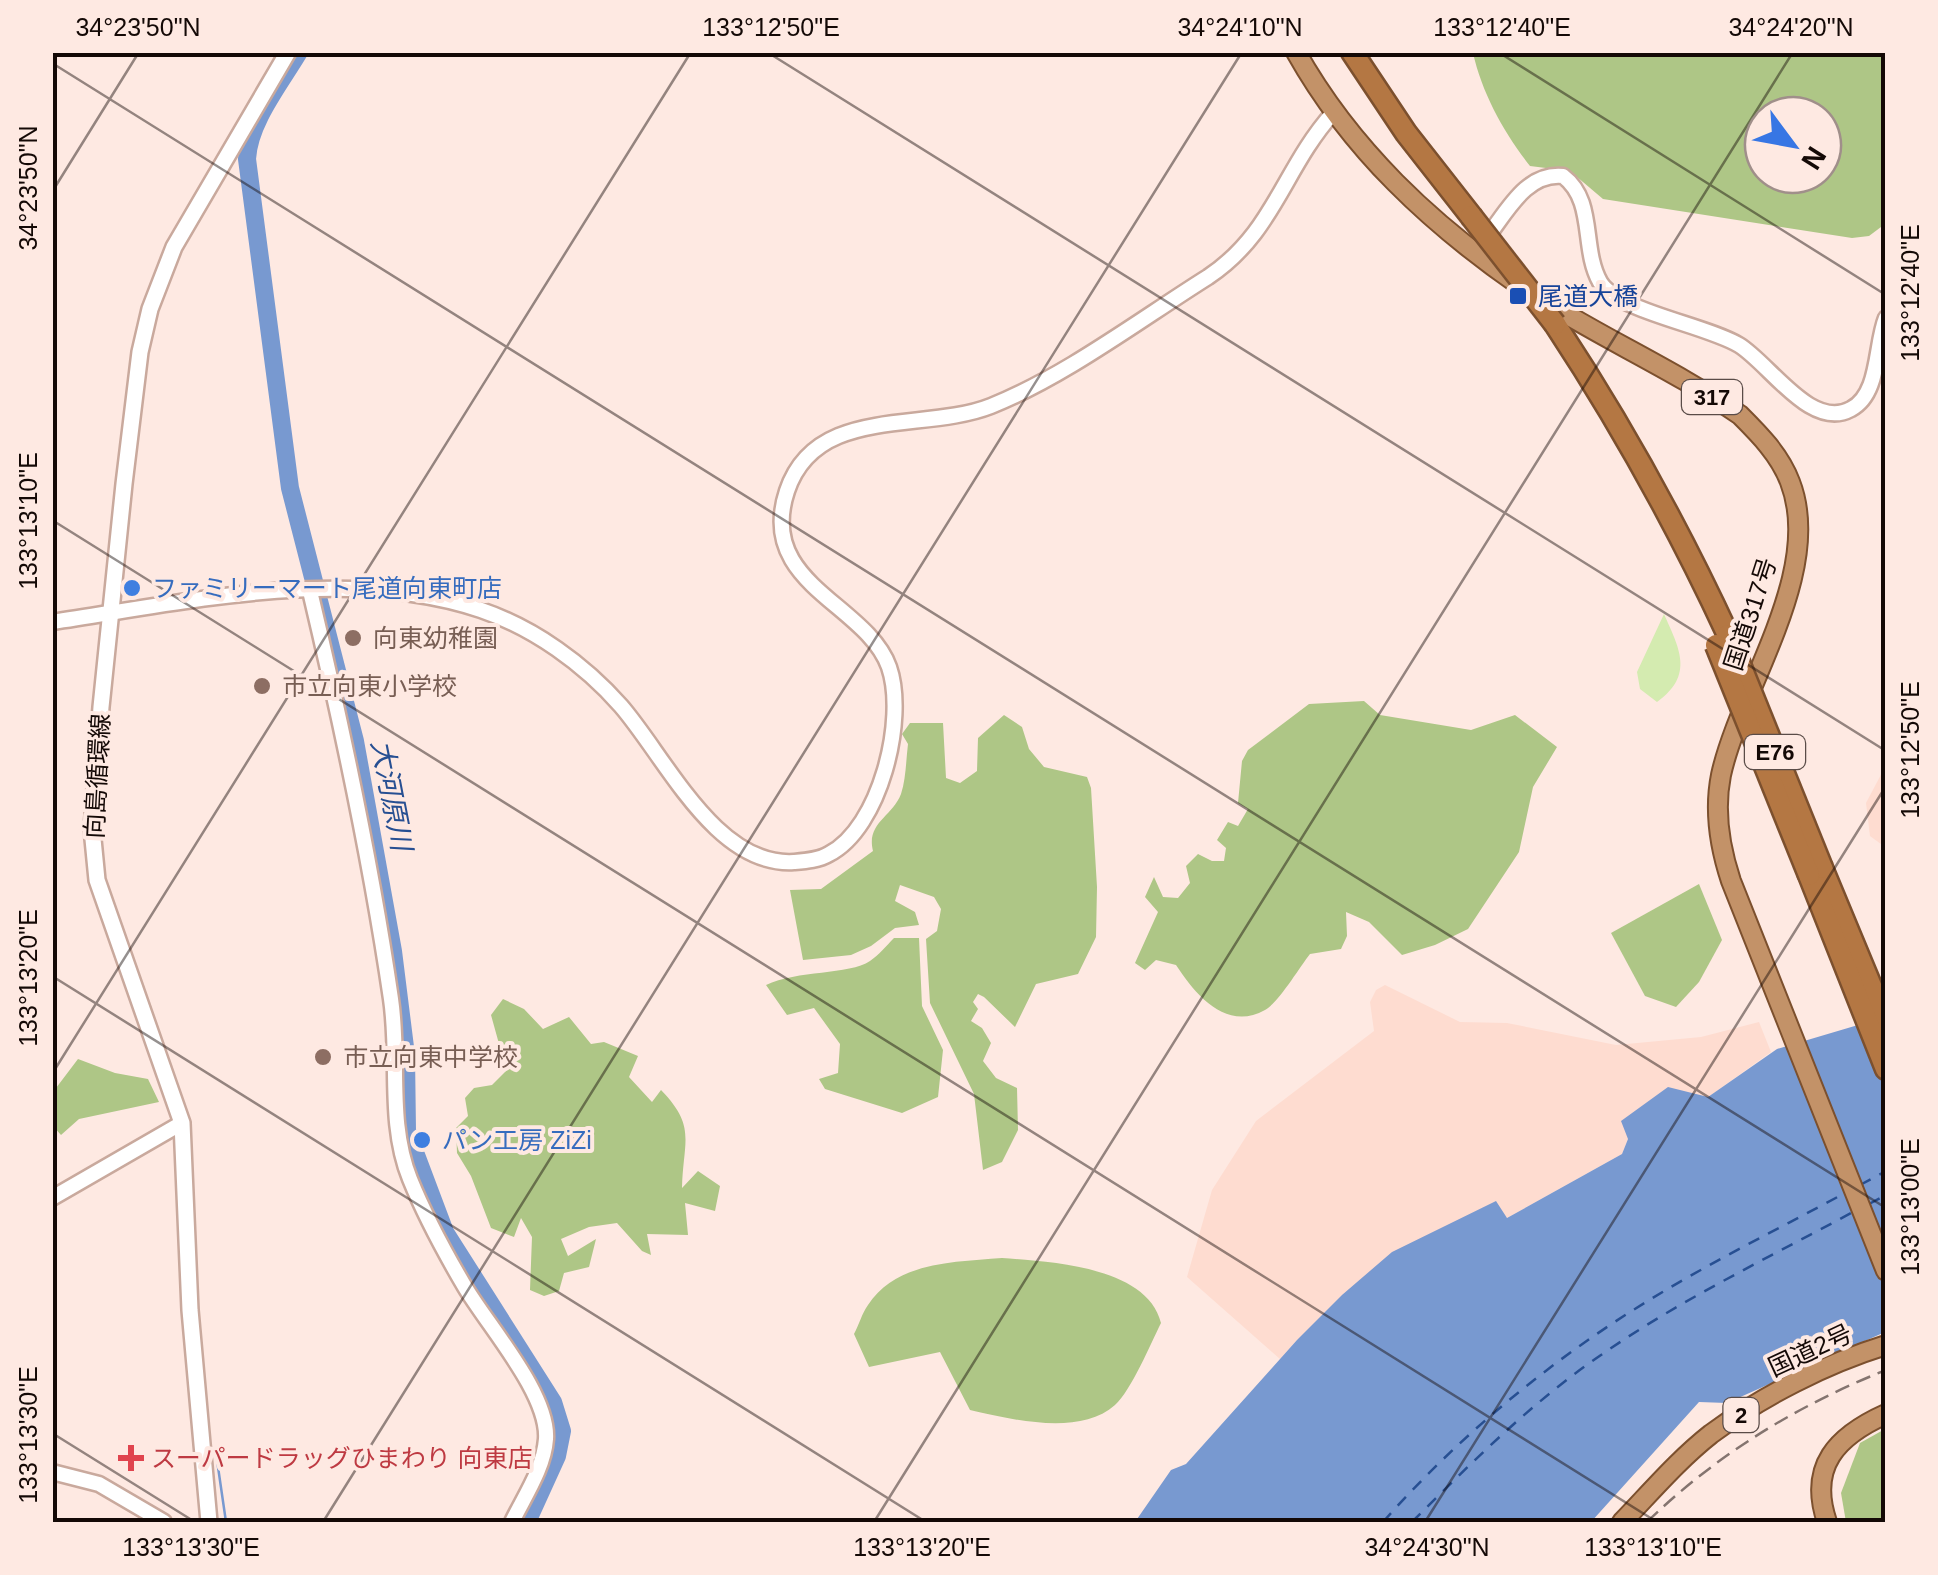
<svg xmlns="http://www.w3.org/2000/svg" width="1938" height="1575" viewBox="0 0 1938 1575" font-family="Arial,'Noto Sans JP',sans-serif">
<rect width="100%" height="100%" fill="#fee9e2"/>
<g fill="#fedcd0">
<path d="M 1885,767 L 1885,847 L 1870,836 L 1866,803 Z"/>
<path d="M 1385,985 L 1460,1022 L 1507,1023 L 1616,1045 L 1701,1037 L 1759,1022 L 1771,1052 L 1707,1098 L 1628,1139 L 1622,1154 L 1507,1218 L 1495,1202 L 1297,1340 L 1280,1359 L 1187,1277 L 1212,1190 L 1256,1121 L 1374,1031 L 1370,1002 L 1376,990 Z"/>
</g>
<path fill="#d4ebb0" d="M 1664,614 C 1679,648 1695,675 1657,702 L 1640,689 L 1637,672 Z"/>
<g fill="#aec686" fill-rule="evenodd">
<path d="M 1473,53 L 1883,53 L 1885,224 L 1869,236 L 1852,238 L 1603,199 L 1570,171 L 1530,166 C 1504,133 1482,93 1473,53 ZM 1763,115 L 1823,115 L 1823,175 L 1763,175 Z"/>
<path d="M 1364,701 L 1380,715 L 1471,730 L 1515,715 L 1557,747 L 1533,787 L 1519,852 L 1468,929 L 1435,945 L 1402,955 L 1369,922 L 1346,912 L 1347,936 L 1341,949 L 1310,954 C 1299,968 1279,1002 1265,1010 C 1226,1032 1195,994 1176,965 L 1156,960 L 1145,970 L 1135,963 L 1158,912 L 1145,897 L 1154,877 L 1163,897 L 1178,898 L 1190,883 L 1186,866 L 1198,854 L 1212,861 L 1224,861 L 1226,848 L 1217,840 L 1228,822 L 1238,826 L 1248,809 L 1238,803 L 1242,761 L 1248,750 L 1309,704 Z"/>
<path d="M 1004,715 L 1022,727 L 1029,749 L 1044,767 L 1087,777 L 1091,788 L 1097,887 L 1096,937 L 1078,974 L 1036,984 L 1015,1027 L 984,997 L 978,994 L 973,1002 L 978,1009 L 971,1021 L 982,1028 L 991,1043 L 983,1061 L 996,1078 L 1017,1088 L 1018,1130 L 1002,1162 L 983,1170 L 974,1094 L 930,1003 L 926,939 L 937,931 L 941,909 L 934,897 L 900,885 L 895,901 L 915,912 L 919,925 L 895,928 L 871,946 L 851,955 L 803,960 L 790,890 L 821,889 L 873,851 C 866,823 892,817 901,794 C 906,779 906,760 908,744 L 902,734 L 910,723 L 943,723 L 946,778 L 960,783 L 977,771 L 978,738 Z"/>
<path d="M 1699,884 L 1722,940 L 1699,982 L 1676,1007 L 1645,996 L 1611,933 Z"/>
<path d="M 894,938 L 919,938 L 922,1006 L 943,1050 L 938,1097 L 902,1113 L 825,1089 L 819,1079 L 838,1073 L 840,1044 L 814,1008 L 787,1015 L 766,985 C 797,970 849,975 870,961 C 879,955 886,946 894,938 Z"/>
<path d="M 503,999 L 524,1009 L 543,1029 L 569,1017 L 591,1044 L 604,1042 L 638,1056 L 629,1077 L 652,1102 L 661,1090 C 697,1127 683,1141 682,1188 L 698,1171 L 720,1186 L 715,1211 L 685,1203 L 688,1235 L 647,1234 L 651,1255 L 642,1251 L 617,1223 L 589,1227 L 561,1239 L 568,1256 L 596,1239 L 589,1267 L 564,1273 L 559,1291 L 544,1296 L 530,1290 L 532,1237 L 521,1218 L 514,1237 L 491,1228 L 471,1176 L 457,1153 L 456,1128 L 468,1116 L 465,1098 L 474,1088 L 492,1085 L 510,1067 L 501,1051 L 491,1015 Z"/>
<path d="M 78,1059 L 115,1073 L 148,1079 L 159,1102 L 79,1119 L 61,1135 L 53,1126 L 53,1092 Z"/>
<path d="M 1002,1258 C 1050,1262 1147,1266 1161,1323 C 1151,1343 1131,1391 1115,1405 C 1079,1437 1010,1419 970,1410 L 940,1352 L 869,1367 L 854,1334 C 859,1325 862,1313 868,1305 C 897,1261 956,1262 1002,1258 Z"/>
<path d="M 1885,1429 L 1885,1522 L 1846,1522 L 1841,1493 L 1860,1443 Z"/>
</g>
<path fill="#7899d0" d="M 1885,1017 L 1885,1332 L 1727,1403 L 1699,1402 L 1591,1522 L 1135,1522 L 1171,1470 L 1186,1464 L 1297,1340 L 1342,1295 L 1392,1252 L 1496,1201 L 1507,1218 L 1622,1154 L 1628,1139 L 1621,1121 L 1668,1087 L 1708,1097 L 1777,1049 Z"/>
<g fill="none" stroke-linecap="round" stroke-linejoin="round">
<path stroke="#7899d0" stroke-width="2.5" d="M 217,1460 L 226,1522"/>
<path stroke="#7899d0" stroke-width="18" d="M 299,52 C 280,84 249,122 247,159 L 290,488 L 355,741 L 393,951 L 406,1055 L 407,1131 L 445,1232 L 553,1402 L 562,1431 L 557,1456 L 527,1522"/>
<g stroke="#274f92" stroke-width="2.5" stroke-dasharray="12 10" stroke-linecap="butt">
<path d="M 1860,1185 L 1886,1171"/>
<path d="M 1869,1204 L 1886,1195"/>
<path d="M 1383,1522 C 1459,1436 1552,1359 1651,1299 C 1713,1261 1780,1228 1845,1193"/>
<path d="M 1412,1522 C 1470,1464 1532,1402 1601,1355 C 1680,1300 1768,1258 1853,1212"/>
</g>
<g stroke="#c9a99d" stroke-width="19">
<g id="tertiary">
<path d="M 1483,242 C 1505,216 1524,172 1563,176 C 1596,201 1581,248 1600,282 C 1617,311 1706,325 1739,345 C 1770,364 1811,431 1851,409 C 1880,394 1875,345 1886,318"/>
<path d="M 310,591 C 342,726 371,862 391,999 C 400,1059 387,1122 410,1179 C 425,1216 445,1253 465,1287 C 488,1326 549,1394 546,1439 C 544,1468 524,1497 512,1522"/>
<path d="M 52,622 C 187,602 348,565 481,610 C 534,628 584,664 621,706 C 666,758 716,867 794,862 C 806,861 819,860 829,854 C 880,828 907,719 889,667 C 866,603 756,584 787,491 C 816,404 923,433 991,406 C 1064,377 1141,319 1208,277 C 1274,233 1283,169 1333,113"/>
<path d="M 52,1198 L 182,1123"/>
<path d="M 52,1472 L 99,1484 L 164,1522"/>
</g>
</g>
<g stroke="#c9a99d" stroke-width="20">
<path id="secondary" d="M 209,1522 L 190,1310 L 182,1123 L 97,880 L 92,829 L 101,707 L 124,484 L 140,352 L 150,309 L 174,247 L 288,52"/>
</g>
<g stroke="#7c502e" stroke-width="22">
<g id="trunk">
<path d="M 1296,52 C 1351,150 1431,224 1522,287 C 1592,334 1670,367 1740,415 C 1759,434 1780,455 1790,482 C 1825,572 1740,688 1721,775 C 1714,810 1720,848 1731,881 L 1886,1271"/>
<path d="M 1622,1522 C 1651,1492 1678,1460 1711,1434 C 1762,1396 1825,1364 1886,1345"/>
<path d="M 1827,1522 C 1808,1466 1837,1436 1886,1414"/>
</g>
</g>
<g stroke="#7c502e" stroke-width="25">
<g id="motorway">
<path d="M 1352,52 L 1406,133 L 1471,216"/>
<path d="M 1555,324 C 1621,424 1678,527 1728,635"/>
<path d="M 1822,868 L 1886,1022"/>
<path d="M 1809,875 L 1886,1069"/>
</g>
</g>
<use href="#tertiary" stroke="#fff" stroke-width="14"/>
<use href="#secondary" stroke="#fff" stroke-width="15"/>
<use href="#trunk" stroke="#c39268" stroke-width="18"/>
<use href="#motorway" stroke="#b47743" stroke-width="20"/>
<path stroke="#84746f" stroke-width="2.5" stroke-dasharray="15 8" stroke-linecap="butt" d="M 1647,1522 C 1716,1455 1796,1406 1886,1370"/>
<g stroke="#7c502e" stroke-width="25" stroke-linecap="butt">
<g id="motorway-bridge">
<path d="M 1471,216 L 1555,324"/>
<path d="M 1728,635 L 1822,868"/>
<path d="M 1716,645 L 1809,875"/>
</g>
</g>
<use href="#motorway-bridge" stroke="#b47743" stroke-width="20"/>
</g>
<path fill="none" stroke="#140906" stroke-width="2.5" stroke-opacity="0.45" d="M 767,52 L 1886,751M 1498,52 L 1886,295M 52,63 L 1886,1208M 52,192 L 139,52M 52,520 L 1657,1522M 52,976 L 926,1522M 52,1074 L 691,52M 52,1433 L 195,1522M 323,1522 L 1242,52M 874,1522 L 1793,52M 1425,1522 L 1886,786"/>
<rect fill="#1a4fb4" stroke="#fee9e2" stroke-width="4" x="1508" y="286" width="20" height="20" rx="5"/>
<g fill="#3f7fe0" stroke="#fee9e2" stroke-width="4">
<circle cx="132" cy="588" r="10"/>
<circle cx="422" cy="1140" r="10"/>
</g>
<g fill="#8d6e63" stroke="#fee9e2" stroke-width="4">
<circle cx="353" cy="638" r="10"/>
<circle cx="262" cy="686" r="10"/>
<circle cx="323" cy="1057" r="10"/>
</g>
<path fill="#e0444e" stroke="#fee9e2" stroke-width="4" d="M126 1443h10v10h10v10h-10v10h-10v-10h-10v-10h10z"/>
<g text-anchor="middle" stroke-width="8" stroke-linejoin="round" paint-order="stroke">
<g fill="#fee9e2" stroke="#5a4c48" stroke-width="2.5">
<rect x="1682" y="380" width="60" height="34" rx="8"/>
<rect x="1745" y="735" width="60" height="34" rx="8"/>
<rect x="1723.5" y="1398" width="35" height="34" rx="8"/>
</g>
<g font-size="22" font-weight="bold" fill="#140906">
<text x="1712" y="405">317</text>
<text x="1775" y="760">E76</text>
<text x="1741" y="1423">2</text>
</g>
<g font-size="25" fill="#164399" stroke="#fee9e2" text-anchor="start">
<text x="1538" y="305">尾道大橋</text>
</g>
<g font-size="25" fill="#366cbe" stroke="#fee9e2" text-anchor="start">
<text x="152" y="597">ファミリーマート尾道向東町店</text>
<text x="442" y="1149">パン工房 ZiZi</text>
</g>
<g font-size="25" fill="#140906" stroke="#fee9e2">
<text transform="translate(1750 614) rotate(-72)" y="9">国道317号</text>
<text transform="translate(97 776) rotate(-87)" y="9">向島循環線</text>
<text transform="translate(1810 1350) rotate(-25)" y="9">国道2号</text>
</g>
<g font-size="25" fill="#785e54" stroke="#fee9e2" text-anchor="start">
<text x="373" y="647">向東幼稚園</text>
<text x="282" y="695">市立向東小学校</text>
<text x="343" y="1066">市立向東中学校</text>
</g>
<g font-size="25" fill="#be3a42" stroke="#fee9e2" text-anchor="start">
<text x="151" y="1467">スーパードラッグひまわり 向東店</text>
</g>
<g font-size="28" font-style="italic" fill="#274f92" stroke="#fee9e2">
<text transform="translate(392 795) rotate(79)" y="10">大河原川</text>
</g>
</g>
<rect width="1938" height="1575" fill="none" stroke="#fee9e2" stroke-width="110"/>
<g transform="translate(1793 145) rotate(122)"><circle r="48" fill="#fee9e2" stroke="#a08f8a" stroke-width="2.5"/>
<path d="M0-8L18 38L0 25L-18 38Z" fill="#3776e4"/>
<text y="-15" font-size="28" font-weight="bold" text-anchor="middle" fill="#140906">N</text>
</g>
<rect x="55" y="55" width="1828" height="1465" fill="none" stroke="#140906" stroke-width="4"/>
<g font-size="25" text-anchor="middle" fill="#140906">
<text x="138" y="36">34°23'50"N</text>
<text x="771" y="36">133°12'50"E</text>
<text x="1240" y="36">34°24'10"N</text>
<text x="1502" y="36">133°12'40"E</text>
<text x="1791" y="36">34°24'20"N</text>
<text transform="translate(28 188) rotate(-90)" y="9">34°23'50"N</text>
<text transform="translate(1910 293) rotate(-90)" y="9">133°12'40"E</text>
<text transform="translate(28 521) rotate(-90)" y="9">133°13'10"E</text>
<text transform="translate(1910 750) rotate(-90)" y="9">133°12'50"E</text>
<text transform="translate(28 978) rotate(-90)" y="9">133°13'20"E</text>
<text transform="translate(1910 1207) rotate(-90)" y="9">133°13'00"E</text>
<text transform="translate(28 1435) rotate(-90)" y="9">133°13'30"E</text>
<text x="191" y="1556">133°13'30"E</text>
<text x="922" y="1556">133°13'20"E</text>
<text x="1427" y="1556">34°24'30"N</text>
<text x="1653" y="1556">133°13'10"E</text>
</g>
</svg>
